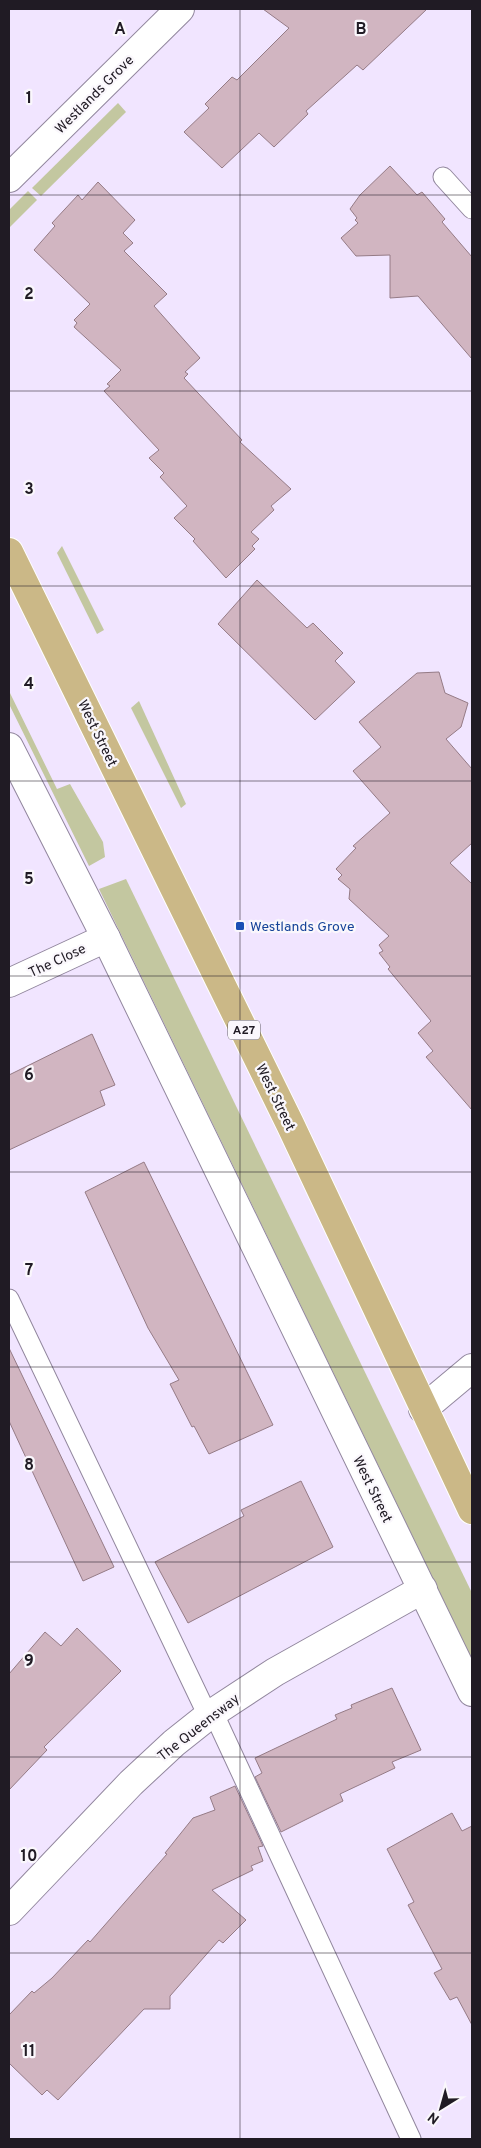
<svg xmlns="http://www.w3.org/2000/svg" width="481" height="2148" viewBox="0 0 481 2148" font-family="Overpass,sans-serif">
<rect width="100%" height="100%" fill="#f1e5ff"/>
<g fill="#c3c7a0">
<path d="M 118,103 L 126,112 L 41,196 L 32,188 Z"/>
<path d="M 28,191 L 37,200 L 9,228 L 9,210 Z"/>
<path d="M 62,546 L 104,630 L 97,634 L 57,553 Z"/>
<path d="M 9,691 L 57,789 L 70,784 L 103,842 L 105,857 L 89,866 L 9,704 Z"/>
<path d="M 139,701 L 186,804 L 181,808 L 131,708 Z"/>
<path d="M 126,879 L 472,1593 L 472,1659 L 99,889 Z"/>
</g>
<g fill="#d1b5c1" stroke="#957b86">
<path d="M 263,9 L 427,9 L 363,70 L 357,65 L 306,111 L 308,114 L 274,147 L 259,133 L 222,168 L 184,132 L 209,108 L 205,104 L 232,77 L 237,80 L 289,28 Z"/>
<path d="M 390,166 L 417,195 L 422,192 L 445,219 L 442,222 L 472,257 L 472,359 L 418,296 L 390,298 L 390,255 L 356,256 L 341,238 L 358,223 L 355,220 L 357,218 L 350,209 L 360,195 Z"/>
<path d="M 98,182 L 135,220 L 123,233 L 133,243 L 124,251 L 167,294 L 154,306 L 200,358 L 185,372 L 188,374 L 184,378 L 242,440 L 240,442 L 291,489 L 271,506 L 274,510 L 251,532 L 259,539 L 252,546 L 255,549 L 226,578 L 193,541 L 195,539 L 174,518 L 187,506 L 160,477 L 164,473 L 149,458 L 159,450 L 104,391 L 110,386 L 107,384 L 121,370 L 74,327 L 77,323 L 74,320 L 90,304 L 34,250 L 55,226 L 52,223 L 78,195 L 82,200 Z"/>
<path d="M 257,580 L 307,628 L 313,623 L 343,653 L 335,661 L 355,682 L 315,720 L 218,624 Z"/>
<path d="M 439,672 L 445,693 L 468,703 L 461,727 L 446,739 L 472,769 L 472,843 L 450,863 L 472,884 L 472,1110 L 426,1057 L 433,1051 L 418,1033 L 431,1021 L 388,969 L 390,967 L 379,953 L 383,951 L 379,945 L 389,936 L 349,899 L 350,889 L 338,879 L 342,875 L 336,869 L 356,848 L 353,846 L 390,813 L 353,771 L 381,747 L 359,722 L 417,673 Z"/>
<path d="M 92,1034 L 115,1085 L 100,1091 L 105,1105 L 9,1150 L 9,1075 Z"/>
<path d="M 144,1162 L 273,1425 L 209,1454 L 194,1426 L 192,1427 L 170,1384 L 179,1380 L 148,1328 L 85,1192 Z"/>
<path d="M 9,1348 L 114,1567 L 83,1581 L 9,1421 Z"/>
<path d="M 301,1481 L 333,1547 L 188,1623 L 155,1562 L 244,1516 L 241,1510 Z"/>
<path d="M 77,1628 L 121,1671 L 44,1747 L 47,1750 L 9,1790 L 9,1674 L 45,1632 L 61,1646 Z"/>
<path d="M 392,1688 L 421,1750 L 392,1762 L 395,1768 L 340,1794 L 343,1801 L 281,1832 L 255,1777 L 262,1773 L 255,1758 L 337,1719 L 335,1715 L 352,1708 L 351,1705 Z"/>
<path d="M 235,1786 L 263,1846 L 258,1847 L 263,1861 L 251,1866 L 253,1870 L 212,1890 L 246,1920 L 223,1943 L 219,1940 L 170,1996 L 170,2009 L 144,2009 L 58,2100 L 47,2090 L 42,2095 L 9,2063 L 9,2015 L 32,1991 L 34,1993 L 52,1978 L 88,1940 L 90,1942 L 167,1854 L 165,1853 L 193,1818 L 215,1810 L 210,1797 Z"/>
<path d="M 452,1813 L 462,1831 L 472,1826 L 472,2025 L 457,1997 L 450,2000 L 434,1973 L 442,1969 L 408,1905 L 414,1902 L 387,1849 Z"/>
</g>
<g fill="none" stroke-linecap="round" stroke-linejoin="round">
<g stroke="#92879e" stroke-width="21">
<g id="lane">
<path d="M 443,177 L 472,209"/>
<path d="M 9,1299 L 208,1716"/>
<path d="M 213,1712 L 411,2139"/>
</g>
</g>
<g stroke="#92879e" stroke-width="30">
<g id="street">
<path d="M 9,178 L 180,9"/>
<path d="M 9,747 L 106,938 L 472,1692"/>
<path d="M 9,983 L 106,938"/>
<path d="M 423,1409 L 472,1368"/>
<path d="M 9,1911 L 131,1783 L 174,1743 L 208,1716 L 275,1672 L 423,1589"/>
</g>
</g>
<g stroke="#fff" stroke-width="30">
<path id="primary" d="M 9,552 L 290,1124 L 472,1510"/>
</g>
<use href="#lane" stroke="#fff" stroke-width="19"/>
<use href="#street" stroke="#fff" stroke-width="28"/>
<use href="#primary" stroke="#cbb887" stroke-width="28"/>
</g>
<path fill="none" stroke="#201b24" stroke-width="1" stroke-opacity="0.55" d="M 240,9 L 240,2139M 9,195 L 472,195M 9,391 L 472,391M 9,586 L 472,586M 9,781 L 472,781M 9,976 L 472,976M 9,1172 L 472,1172M 9,1367 L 472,1367M 9,1562 L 472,1562M 9,1757 L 472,1757M 9,1953 L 472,1953"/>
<rect fill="#1a4fb4" stroke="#faf7fc" stroke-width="2" x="235" y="921" width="10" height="10" rx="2.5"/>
<g text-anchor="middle" stroke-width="4.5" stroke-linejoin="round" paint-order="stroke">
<rect fill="#faf7fc" stroke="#615d65" stroke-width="1" x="228" y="1020.5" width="32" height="19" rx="4"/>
<g font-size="12" font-weight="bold" fill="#201b24">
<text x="244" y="1034">A27</text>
</g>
<g font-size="14" fill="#201b24" stroke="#faf7fc">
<text transform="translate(94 94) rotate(-45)" y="5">Westlands Grove</text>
<text transform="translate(98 733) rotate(64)" y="5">West Street</text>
<text transform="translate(57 960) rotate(-25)" y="5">The Close</text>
<text transform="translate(276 1097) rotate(64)" y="5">West Street</text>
<text transform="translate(373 1489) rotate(64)" y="5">West Street</text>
<text transform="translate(198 1727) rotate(-38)" y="5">The Queensway</text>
</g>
<g font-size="14" fill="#164399" stroke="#faf7fc" text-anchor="start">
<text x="250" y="931">Westlands Grove</text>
</g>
</g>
<g font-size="16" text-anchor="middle" font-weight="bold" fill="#201b24" stroke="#faf7fc" stroke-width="4.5" stroke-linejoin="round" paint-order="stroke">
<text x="120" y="34">A</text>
<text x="361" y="34">B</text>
<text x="29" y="103">1</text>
<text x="29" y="299">2</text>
<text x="29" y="494">3</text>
<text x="29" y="689">4</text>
<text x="29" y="884">5</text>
<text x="29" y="1080">6</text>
<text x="29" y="1275">7</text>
<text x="29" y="1470">8</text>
<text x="29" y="1666">9</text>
<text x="29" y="1861">10</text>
<text x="29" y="2056">11</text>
</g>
<rect width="481" height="2148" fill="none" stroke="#201b24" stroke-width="20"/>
<g transform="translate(441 2108) rotate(217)" stroke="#faf7fc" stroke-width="4" paint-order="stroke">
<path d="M0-4L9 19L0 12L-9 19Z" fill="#201b24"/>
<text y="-8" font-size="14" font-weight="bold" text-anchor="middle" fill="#201b24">N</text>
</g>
</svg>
